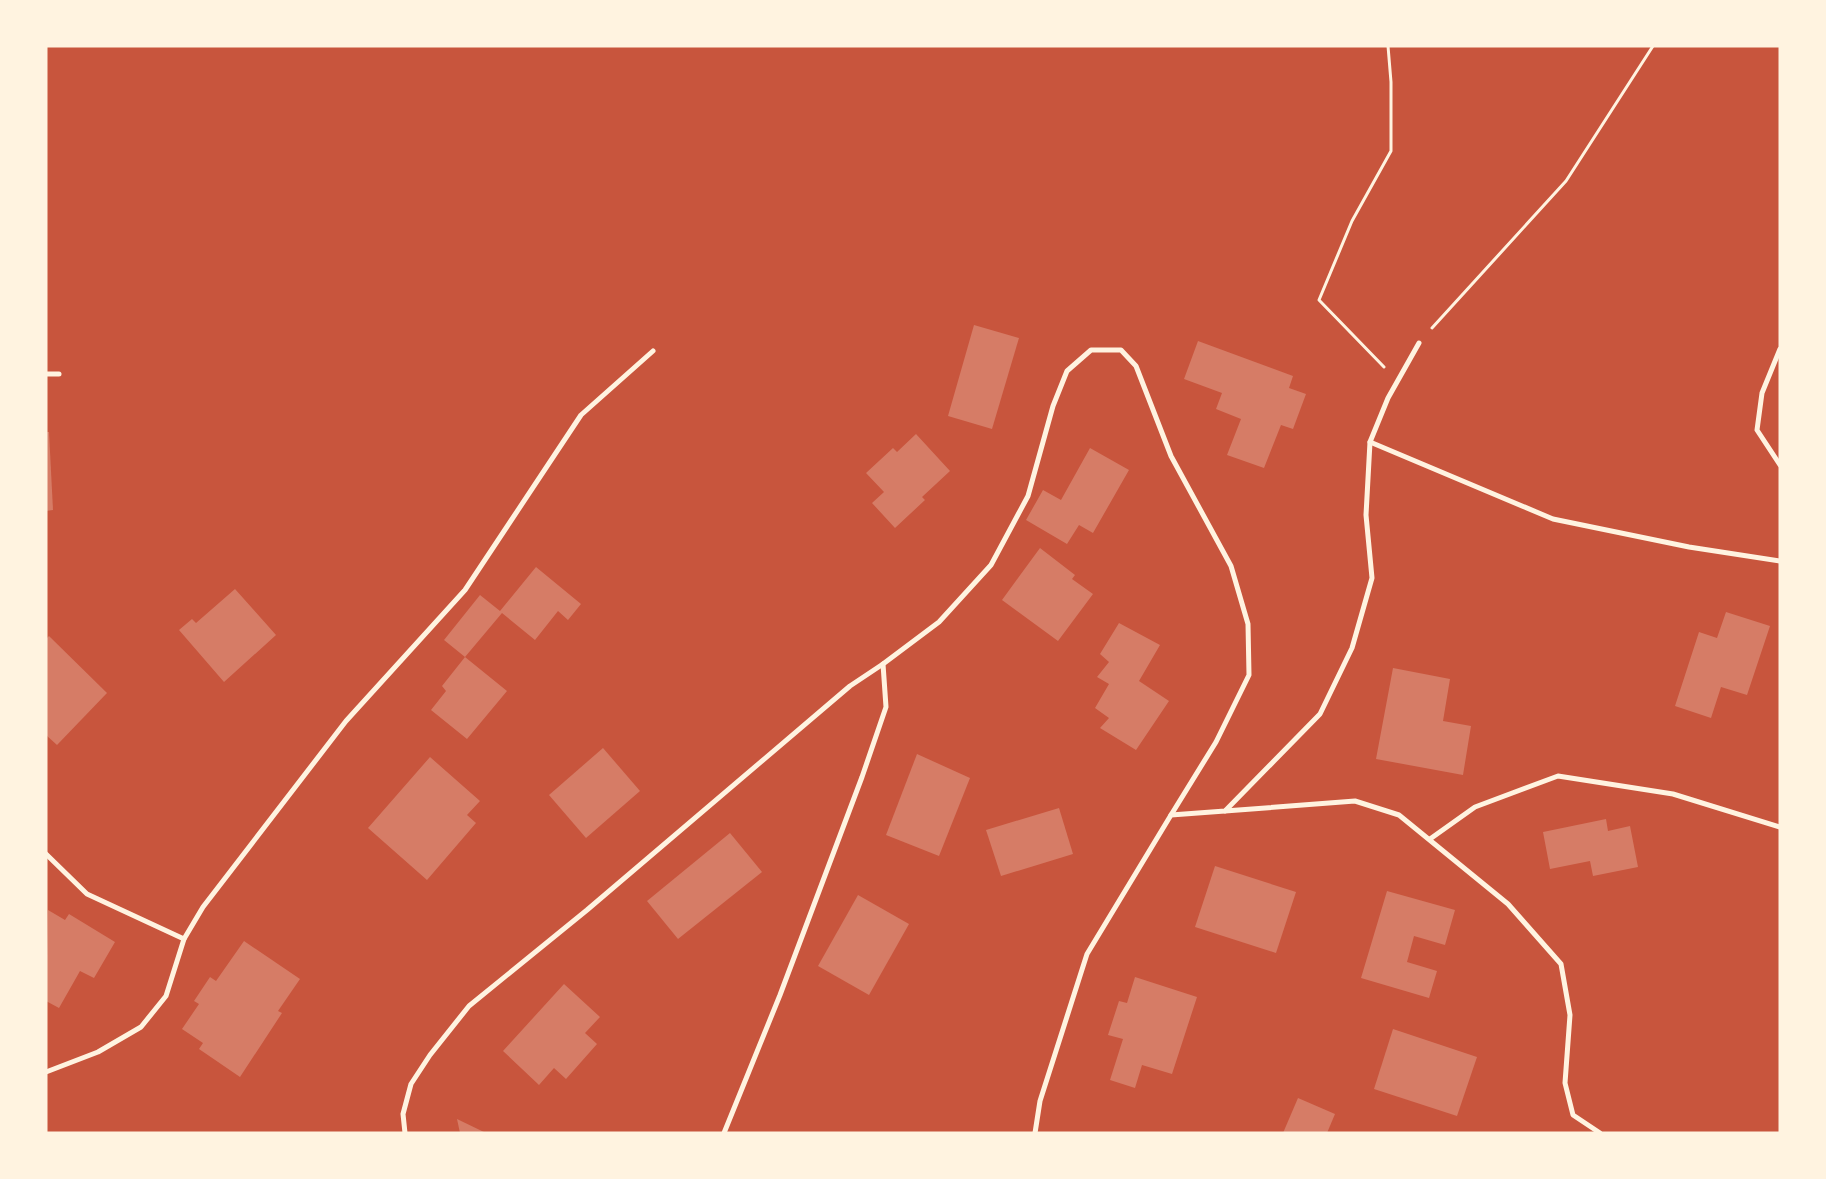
<svg xmlns="http://www.w3.org/2000/svg" width="1826" height="1179" viewBox="0 0 1826 1179" font-family="'Golos Text',sans-serif">
<rect width="100%" height="100%" fill="#c8553d"/>
<g fill="#d67c66">
<path d="M 974,325 L 1019,338 L 992,429 L 948,416 Z"/>
<path d="M 1198,341 L 1293,376 L 1289,388 L 1306,394 L 1293,429 L 1281,425 L 1264,468 L 1227,455 L 1241,419 L 1216,409 L 1222,393 L 1184,379 Z"/>
<path d="M 46,432 L 49,432 L 53,510 L 46,511 Z"/>
<path d="M 916,434 L 950,471 L 922,497 L 925,500 L 895,528 L 872,503 L 884,492 L 866,473 L 893,448 L 897,452 Z"/>
<path d="M 1090,448 L 1129,470 L 1093,533 L 1079,525 L 1067,544 L 1026,520 L 1043,490 L 1061,500 Z"/>
<path d="M 1040,548 L 1075,575 L 1072,579 L 1093,594 L 1058,641 L 1002,600 Z"/>
<path d="M 536,567 L 581,604 L 568,620 L 558,611 L 535,640 L 502,613 L 465,657 L 444,640 L 480,595 L 500,611 Z"/>
<path d="M 235,589 L 276,635 L 224,682 L 179,630 L 192,619 L 196,623 Z"/>
<path d="M 1726,612 L 1770,626 L 1747,695 L 1721,687 L 1711,718 L 1675,706 L 1699,632 L 1717,638 Z"/>
<path d="M 1119,623 L 1160,645 L 1139,681 L 1169,701 L 1136,750 L 1100,728 L 1109,718 L 1095,708 L 1109,684 L 1097,677 L 1109,662 L 1100,654 Z"/>
<path d="M 49,636 L 107,693 L 57,745 L 46,735 L 46,639 Z"/>
<path d="M 465,657 L 507,691 L 467,739 L 431,710 L 446,691 L 442,686 Z"/>
<path d="M 1393,668 L 1450,679 L 1443,721 L 1471,726 L 1463,775 L 1376,759 Z"/>
<path d="M 603,748 L 640,791 L 586,838 L 549,795 Z"/>
<path d="M 917,754 L 970,778 L 939,856 L 886,835 Z"/>
<path d="M 430,757 L 480,801 L 467,815 L 476,823 L 427,880 L 368,828 Z"/>
<path d="M 1059,808 L 1073,854 L 1001,876 L 986,830 Z"/>
<path d="M 1606,819 L 1608,831 L 1630,826 L 1638,867 L 1593,876 L 1590,861 L 1550,869 L 1543,832 Z"/>
<path d="M 730,833 L 762,872 L 678,939 L 647,901 Z"/>
<path d="M 1215,866 L 1296,892 L 1276,953 L 1195,927 Z"/>
<path d="M 1387,891 L 1455,910 L 1445,945 L 1414,936 L 1407,962 L 1437,971 L 1429,998 L 1361,978 Z"/>
<path d="M 858,895 L 909,924 L 869,995 L 818,966 Z"/>
<path d="M 48,910 L 65,920 L 69,914 L 115,942 L 94,978 L 80,971 L 59,1008 L 46,1001 Z"/>
<path d="M 244,941 L 300,979 L 278,1011 L 282,1013 L 240,1077 L 199,1049 L 203,1043 L 182,1029 L 199,1004 L 194,1001 L 210,977 L 216,981 Z"/>
<path d="M 1135,977 L 1197,997 L 1172,1074 L 1142,1065 L 1135,1088 L 1110,1080 L 1123,1039 L 1108,1035 L 1119,1001 L 1127,1003 Z"/>
<path d="M 564,984 L 600,1017 L 585,1033 L 597,1044 L 566,1079 L 554,1068 L 539,1085 L 503,1051 Z"/>
<path d="M 1393,1029 L 1477,1057 L 1457,1116 L 1374,1089 Z"/>
<path d="M 1298,1098 L 1335,1114 L 1327,1133 L 1283,1133 Z"/>
<path d="M 457,1119 L 486,1133 L 460,1133 Z"/>
</g>
<g fill="none" stroke-linecap="round" stroke-linejoin="round">
<g stroke="#fff3e0" stroke-width="3">
<path d="M 1432,328 L 1566,181 L 1653,46"/>
<path d="M 1384,367 L 1319,300 L 1352,221 L 1391,151 L 1391,82 L 1388,46"/>
</g>
<g stroke="#fff3e0" stroke-width="5">
<path d="M 1780,349 L 1762,393 L 1757,430 L 1780,465"/>
<path d="M 46,374 L 59,374"/>
<path d="M 1370,442 L 1553,519 L 1689,547 L 1780,561"/>
<path d="M 1225,811 L 1355,801 L 1399,815 L 1508,904 L 1561,964 L 1570,1015 L 1565,1083 L 1573,1115 L 1600,1133"/>
<path d="M 1430,839 L 1475,807 L 1558,776 L 1673,794 L 1780,827"/>
<path d="M 46,854 L 87,894 L 184,939"/>
<path d="M 46,1072 L 98,1052 L 141,1027 L 166,996 L 184,939 L 203,907 L 346,721 L 465,590 L 581,415 L 653,351"/>
<path d="M 405,1133 L 403,1114 L 411,1084 L 430,1055 L 469,1006 L 587,910 L 850,686 L 883,664"/>
<path d="M 724,1133 L 780,995 L 862,777 L 886,707 L 883,664 L 939,622 L 991,565 L 1028,496 L 1053,406 L 1067,371 L 1091,350 L 1121,350 L 1136,366 L 1171,456 L 1231,566 L 1248,624 L 1249,675 L 1216,742 L 1171,815"/>
<path d="M 1035,1133 L 1040,1101 L 1087,954 L 1171,815 L 1225,811 L 1320,714 L 1352,648 L 1372,578 L 1366,515 L 1370,442 L 1388,398 L 1419,343"/>
</g>
</g>
<rect width="1826" height="1179" fill="none" stroke="#fff3e0" stroke-width="95"/>
</svg>
